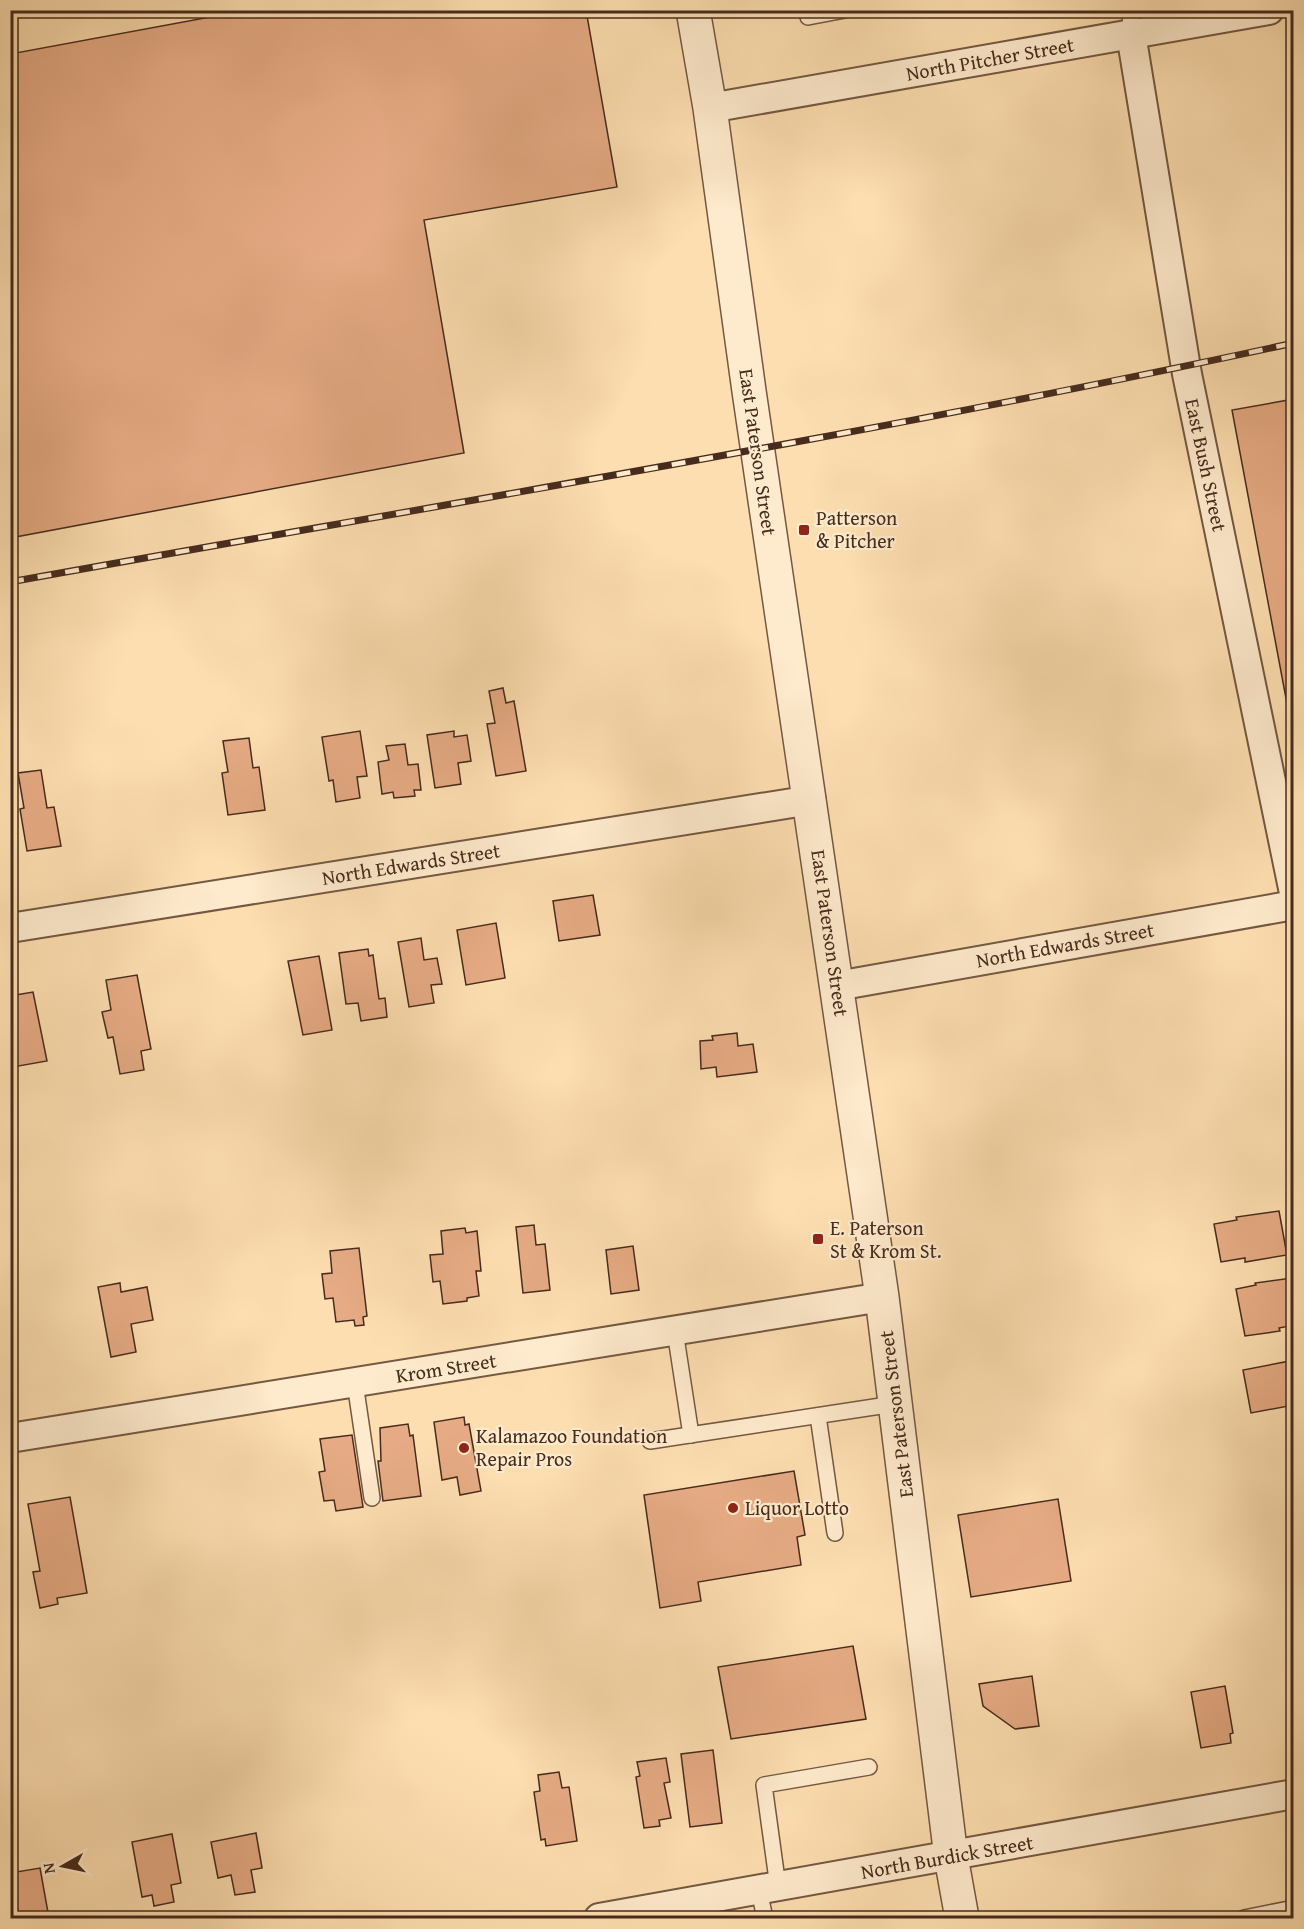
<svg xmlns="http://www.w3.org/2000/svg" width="1304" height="1929" viewBox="0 0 1304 1929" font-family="'Gentium Book Plus',serif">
<rect width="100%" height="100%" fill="#fddeb0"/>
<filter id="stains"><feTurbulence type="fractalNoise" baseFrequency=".00333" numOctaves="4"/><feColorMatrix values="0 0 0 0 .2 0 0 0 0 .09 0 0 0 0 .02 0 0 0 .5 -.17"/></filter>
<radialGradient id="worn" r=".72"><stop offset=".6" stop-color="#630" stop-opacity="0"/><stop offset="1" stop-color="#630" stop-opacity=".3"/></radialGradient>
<g fill="#e6ab84" stroke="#472b1d" stroke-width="1.5">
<path d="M 248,10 L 586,10 L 617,187 L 424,220 L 464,453 L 10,538 L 10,54 Z"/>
<path d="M 1294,399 L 1294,741 L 1232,410 Z"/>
<path d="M 503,688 L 506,703 L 514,701 L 526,771 L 496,776 L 487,724 L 495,723 L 489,691 Z"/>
<path d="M 360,731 L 367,776 L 357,777 L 360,798 L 336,802 L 333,780 L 329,781 L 322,737 Z"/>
<path d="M 454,731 L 454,737 L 467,735 L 471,761 L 458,763 L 461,784 L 435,788 L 427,735 Z"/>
<path d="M 249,738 L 253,768 L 259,767 L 265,810 L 228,815 L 222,773 L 228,772 L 223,741 Z"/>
<path d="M 405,744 L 408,765 L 418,764 L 421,790 L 414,790 L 415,796 L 394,798 L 393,792 L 382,794 L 378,762 L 389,760 L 386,746 Z"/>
<path d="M 41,770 L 47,808 L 54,807 L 61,846 L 27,851 L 20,809 L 24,808 L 18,773 Z"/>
<path d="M 10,819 L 17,852 L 10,854 Z"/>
<path d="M 593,895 L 600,935 L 559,941 L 553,901 Z"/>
<path d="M 496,923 L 505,978 L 466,985 L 457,930 Z"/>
<path d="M 421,938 L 424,960 L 437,958 L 442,984 L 431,985 L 434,1003 L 409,1007 L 398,942 Z"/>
<path d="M 368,949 L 369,956 L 373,955 L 379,999 L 385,998 L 387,1017 L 361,1021 L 358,1003 L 346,1004 L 339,953 Z"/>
<path d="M 319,956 L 332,1030 L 303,1035 L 288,961 Z"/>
<path d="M 137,975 L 151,1049 L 141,1051 L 144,1070 L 120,1074 L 113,1037 L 108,1038 L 102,1012 L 111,1010 L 106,980 Z"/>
<path d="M 33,992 L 47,1061 L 13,1067 L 10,1054 L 10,996 Z"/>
<path d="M 737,1033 L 738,1046 L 753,1044 L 757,1072 L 717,1077 L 716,1067 L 701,1069 L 700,1041 L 713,1040 L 712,1036 Z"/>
<path d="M 1279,1211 L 1287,1255 L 1245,1262 L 1245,1258 L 1221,1262 L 1214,1224 L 1237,1220 L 1236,1217 Z"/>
<path d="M 534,1225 L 536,1245 L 545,1244 L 550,1290 L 523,1293 L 516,1227 Z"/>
<path d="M 465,1228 L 466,1233 L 477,1231 L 481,1271 L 476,1271 L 479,1296 L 467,1298 L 467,1301 L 443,1304 L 440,1281 L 433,1282 L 430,1255 L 443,1254 L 441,1231 Z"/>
<path d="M 633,1246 L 639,1290 L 611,1294 L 606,1250 Z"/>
<path d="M 359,1248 L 367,1316 L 363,1317 L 364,1325 L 355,1326 L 354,1320 L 336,1322 L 333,1298 L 325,1299 L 322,1274 L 332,1273 L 330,1251 Z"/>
<path d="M 1292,1278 L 1294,1325 L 1279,1328 L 1280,1331 L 1245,1336 L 1236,1289 L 1256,1285 L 1255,1283 Z"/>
<path d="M 120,1283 L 121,1292 L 147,1287 L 153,1320 L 131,1324 L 136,1352 L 111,1357 L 98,1287 Z"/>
<path d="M 1290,1361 L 1291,1367 L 1294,1366 L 1294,1405 L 1251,1413 L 1243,1370 Z"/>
<path d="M 464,1417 L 465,1425 L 469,1424 L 481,1491 L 460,1495 L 457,1477 L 442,1480 L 434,1422 Z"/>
<path d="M 408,1424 L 410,1436 L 413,1435 L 421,1496 L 383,1501 L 378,1461 L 381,1461 L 380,1428 Z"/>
<path d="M 352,1435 L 363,1507 L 336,1511 L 334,1500 L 324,1501 L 319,1472 L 325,1471 L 320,1439 Z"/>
<path d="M 794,1471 L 805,1535 L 797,1537 L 801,1565 L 698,1582 L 701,1601 L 660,1608 L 644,1495 Z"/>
<path d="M 70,1497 L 87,1593 L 57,1598 L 58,1604 L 40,1608 L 33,1572 L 40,1571 L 28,1504 Z"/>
<path d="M 1058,1499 L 1071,1581 L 971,1597 L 958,1515 Z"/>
<path d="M 10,1538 L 17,1576 L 10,1578 Z"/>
<path d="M 853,1646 L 866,1719 L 731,1739 L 718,1667 Z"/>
<path d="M 1032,1676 L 1039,1726 L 1015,1729 L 983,1706 L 979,1684 Z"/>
<path d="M 1225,1686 L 1233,1733 L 1230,1734 L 1231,1743 L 1201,1748 L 1191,1692 Z"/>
<path d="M 713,1750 L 722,1823 L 690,1827 L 681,1754 Z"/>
<path d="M 666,1758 L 670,1782 L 664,1783 L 671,1818 L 659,1820 L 660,1826 L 644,1828 L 636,1777 L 640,1776 L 637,1762 Z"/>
<path d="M 559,1772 L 562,1788 L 569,1787 L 577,1841 L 546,1846 L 545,1839 L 541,1840 L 534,1792 L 540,1791 L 538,1775 Z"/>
<path d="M 256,1833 L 262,1868 L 251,1870 L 255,1892 L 235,1895 L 231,1875 L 218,1878 L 211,1842 Z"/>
<path d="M 172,1834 L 181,1883 L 171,1885 L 174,1902 L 154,1906 L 152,1895 L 142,1897 L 132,1842 Z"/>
<path d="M 40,1868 L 49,1918 L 17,1918 L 10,1873 Z"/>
</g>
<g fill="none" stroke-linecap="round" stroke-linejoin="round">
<g stroke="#745842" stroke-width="18">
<g id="service">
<path d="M 807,10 L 808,17 L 845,10"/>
<path d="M 1130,10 L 1131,34"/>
<path d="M 675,1331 L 691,1435"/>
<path d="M 355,1383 L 372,1498"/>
<path d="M 818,1416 L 835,1533"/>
<path d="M 650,1441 L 894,1404"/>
<path d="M 778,1887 L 764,1785 L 869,1767"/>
<path d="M 759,1891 L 765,1918"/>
<path d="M 1244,1918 L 1294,1908"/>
</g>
</g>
<g stroke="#745842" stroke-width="32">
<g id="minor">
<path d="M 1131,34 L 1187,374 L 1294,893"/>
<path d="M 710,108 L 1269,10"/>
<path d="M 10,928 L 811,800"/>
<path d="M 837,986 L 1294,905"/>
<path d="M 10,1438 L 882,1297"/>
<path d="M 599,1918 L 1294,1794"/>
</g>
</g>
<g stroke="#745842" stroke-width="36">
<path id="tertiary" d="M 693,10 L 710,108 L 749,391 L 882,1297 L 951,1857 L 962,1918"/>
</g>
<use href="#service" stroke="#feeacc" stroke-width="15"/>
<use href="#minor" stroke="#feeacc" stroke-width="28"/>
<use href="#tertiary" stroke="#feeacc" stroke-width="33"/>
<g stroke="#472b1d" stroke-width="7">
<path id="rail" d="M 10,582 C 439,505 868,435 1294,343"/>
</g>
<use href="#rail" stroke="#feeacc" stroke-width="4.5" stroke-dasharray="14" stroke-linecap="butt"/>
</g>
<g fill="#8f2418" stroke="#feeacc" stroke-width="2">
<rect x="798" y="524" width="12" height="12" rx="3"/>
<rect x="812" y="1233" width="12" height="12" rx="3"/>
<circle cx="464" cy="1448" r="6"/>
<circle cx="733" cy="1508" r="6"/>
</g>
<g text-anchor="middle" stroke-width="4.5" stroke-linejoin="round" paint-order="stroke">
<g font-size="20" fill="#472b1d" stroke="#feeacc">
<text transform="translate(990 59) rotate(-10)" y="7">North Pitcher Street</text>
<text transform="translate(758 452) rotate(82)" y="7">East Paterson Street</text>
<text transform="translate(1206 465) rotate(78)" y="7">East Bush Street</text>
<text transform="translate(411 864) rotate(-9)" y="7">North Edwards Street</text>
<text transform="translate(830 933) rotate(82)" y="7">East Paterson Street</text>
<text transform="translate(1065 945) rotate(-10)" y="7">North Edwards Street</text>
<text transform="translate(446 1368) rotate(-9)" y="7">Krom Street</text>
<text transform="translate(896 1414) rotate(-97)" y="7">East Paterson Street</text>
<text transform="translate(947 1857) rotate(-10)" y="7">North Burdick Street</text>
</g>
<g font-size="20" fill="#472b1d" stroke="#feeacc" text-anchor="start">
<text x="816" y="525">Patterson<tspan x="816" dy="23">&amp; Pitcher</tspan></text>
<text x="830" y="1235">E. Paterson<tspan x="830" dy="23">St &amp; Krom St.</tspan></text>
<text x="476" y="1443">Kalamazoo Foundation<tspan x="476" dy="23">Repair Pros</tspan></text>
<text x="745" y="1515">Liquor Lotto</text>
</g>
</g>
<rect width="1304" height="1929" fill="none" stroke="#fddeb0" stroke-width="36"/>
<rect x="12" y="12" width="1280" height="1905" fill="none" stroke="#472b1d" stroke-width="3"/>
<rect x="18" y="18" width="1268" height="1893" fill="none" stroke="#472b1d" stroke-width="1.5"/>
<g transform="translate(63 1866) rotate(261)" stroke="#feeacc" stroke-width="4.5" paint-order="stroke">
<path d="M0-4.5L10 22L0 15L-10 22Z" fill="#472b1d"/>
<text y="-9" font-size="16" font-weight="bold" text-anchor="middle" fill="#472b1d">N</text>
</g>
<rect width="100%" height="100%" filter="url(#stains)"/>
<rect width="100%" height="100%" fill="url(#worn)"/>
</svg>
